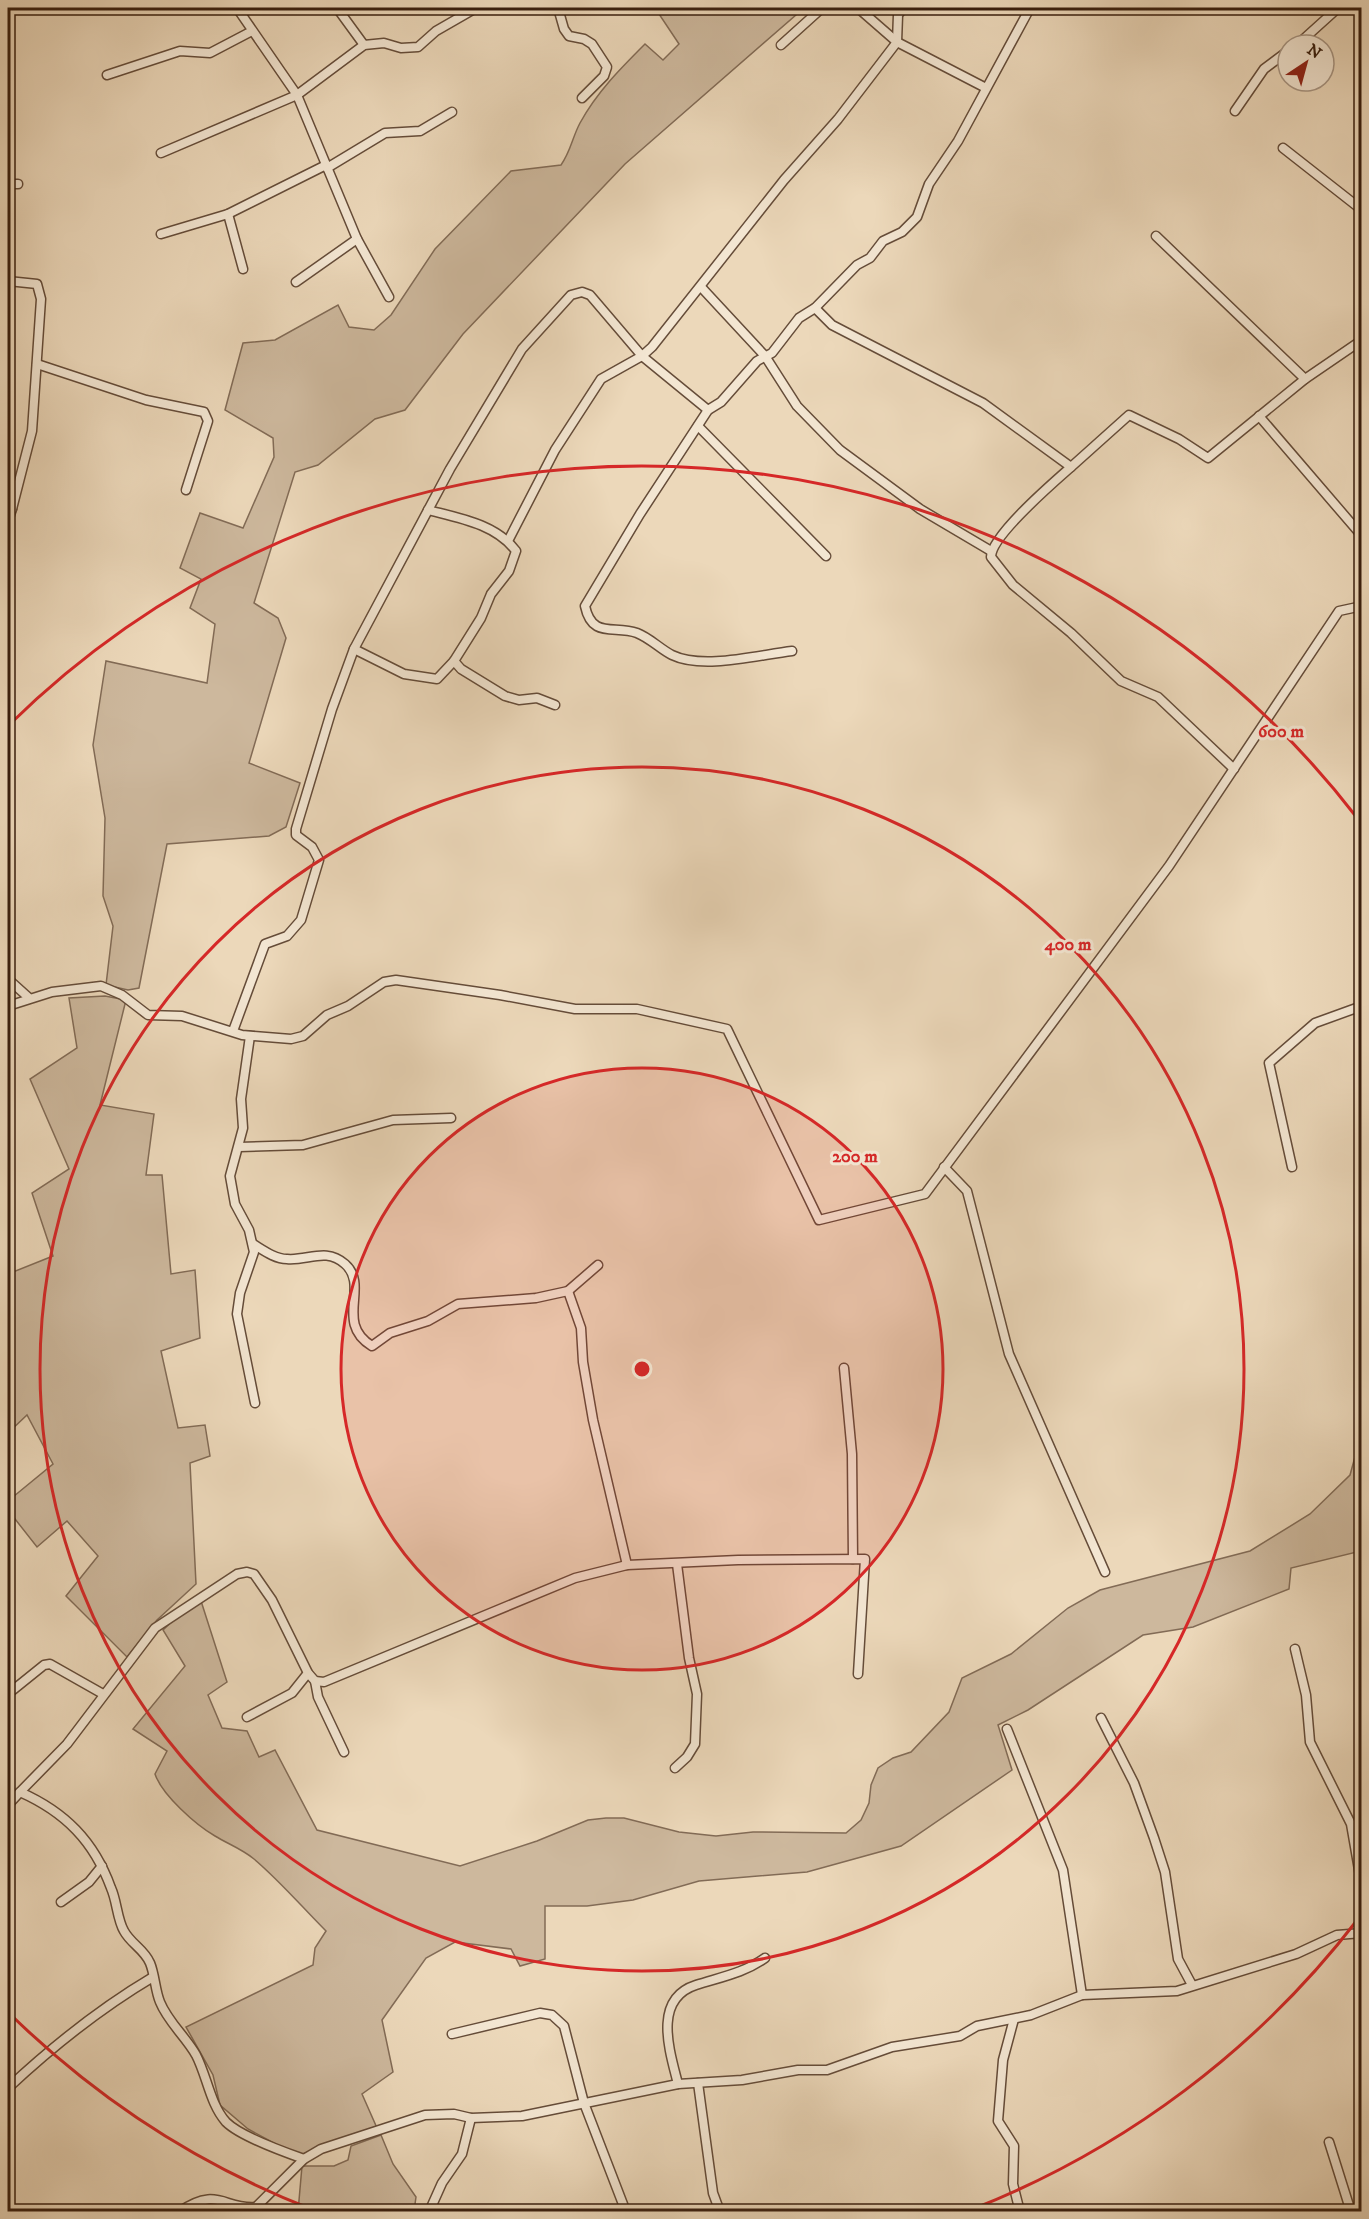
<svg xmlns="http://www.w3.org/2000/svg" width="1369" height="2219" viewBox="0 0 1369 2219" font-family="'IM FELL DW Pica',serif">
<rect width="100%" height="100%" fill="#ecd8ba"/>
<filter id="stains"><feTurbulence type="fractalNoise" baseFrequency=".00333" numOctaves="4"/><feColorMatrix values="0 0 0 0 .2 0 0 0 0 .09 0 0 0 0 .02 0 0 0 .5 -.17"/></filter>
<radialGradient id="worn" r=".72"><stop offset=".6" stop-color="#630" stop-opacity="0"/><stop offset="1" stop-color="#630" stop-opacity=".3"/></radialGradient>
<g fill="#cdb89d" stroke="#826b56" stroke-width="1.5">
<path d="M 662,8 L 804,8 L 625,164 L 463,334 L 405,410 L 375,419 L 318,465 L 295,472 L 254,603 L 278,618 L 286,638 L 249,763 L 300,783 L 286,827 L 269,836 L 167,844 L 139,988 L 128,990 L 106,985 L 113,926 L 103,896 L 105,818 L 93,745 L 106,661 L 207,683 L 215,624 L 190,608 L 201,579 L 180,568 L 200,513 L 243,528 L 274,457 L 273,438 L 225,410 L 243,343 L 275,340 L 338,305 L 349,327 L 374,330 L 391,315 L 435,249 L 511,171 L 561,165 C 571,151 572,138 580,123 C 597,92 620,69 645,44 L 663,60 L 679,44 L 657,11 Z"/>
<path d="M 105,996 L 126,1000 L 100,1105 L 154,1114 L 146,1175 L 162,1175 L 171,1274 L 195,1270 L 200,1338 L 161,1351 L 178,1428 L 205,1425 L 210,1456 L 190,1463 L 196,1584 L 157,1620 L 127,1657 L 66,1596 L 98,1556 L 67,1521 L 37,1547 L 8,1510 L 8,1501 L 53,1464 L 27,1415 L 9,1432 L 8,1430 L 8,1274 L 53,1256 L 32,1193 L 69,1169 L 30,1079 L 77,1048 L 69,998 Z"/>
<path d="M 1361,1435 L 1361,1551 L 1291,1568 L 1289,1589 L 1193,1627 L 1143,1635 L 1028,1710 L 998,1725 L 1012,1770 L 901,1846 L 807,1872 L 699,1881 L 633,1900 L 587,1906 L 545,1906 L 545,1959 L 520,1966 L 511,1949 L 455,1942 L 426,1958 L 382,2020 L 393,2072 L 362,2094 L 377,2128 L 330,2142 L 298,2156 L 248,2129 L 220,2105 L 213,2075 L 186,2027 L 313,1965 L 315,1948 L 326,1931 C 302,1907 280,1881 254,1859 C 242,1849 228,1844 215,1836 C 196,1825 162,1795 155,1774 L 167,1751 L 133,1729 L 185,1666 L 163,1630 L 180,1614 L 201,1601 L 227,1682 L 208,1695 L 222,1728 L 247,1731 L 259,1757 L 275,1750 L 317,1830 L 460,1866 L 537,1841 L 588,1820 L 606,1818 L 624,1818 L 679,1832 L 716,1836 L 753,1832 L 846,1833 L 861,1820 L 869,1803 L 871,1785 L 878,1768 L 893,1758 L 911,1752 L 949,1712 L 962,1678 L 1011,1654 L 1068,1608 L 1100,1590 L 1250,1551 L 1310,1514 L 1350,1475 Z"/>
<path d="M 381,2135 L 393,2164 L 416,2197 L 414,2211 L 298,2212 L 302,2166 L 334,2166 L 348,2160 L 351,2146 Z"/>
</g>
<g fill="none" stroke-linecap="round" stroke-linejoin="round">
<g stroke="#654c39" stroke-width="11">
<g id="minor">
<path d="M 237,8 L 297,95 L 357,239 L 296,282"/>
<path d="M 337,8 L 364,45"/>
<path d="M 558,8 L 564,29 L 569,36 L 584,39 L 592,44 L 607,67 L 604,76 L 582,98"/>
<path d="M 858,8 L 897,42 L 986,88"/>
<path d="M 781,45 L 822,8"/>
<path d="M 1297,45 L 1338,8"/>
<path d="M 107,75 L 180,51 L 210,53 L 252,31"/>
<path d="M 1235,111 L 1264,69 L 1288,51"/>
<path d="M 1283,148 L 1362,210"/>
<path d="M 161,153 L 297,95 L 364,45 L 384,43 L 401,48 L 418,47 L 436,31 L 476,8"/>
<path d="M 327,168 L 385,133 L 420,131 L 452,112"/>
<path d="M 8,184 L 18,184"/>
<path d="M 228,214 L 243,269"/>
<path d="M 161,234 L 228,214 L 326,165"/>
<path d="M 1156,236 L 1305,379"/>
<path d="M 357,239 L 389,297"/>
<path d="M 8,281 L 37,284 L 41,299 L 32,431 L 12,509"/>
<path d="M 701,287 L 765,356 L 797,406 L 840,450 L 920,509 L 991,551"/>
<path d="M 815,308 L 832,325 L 983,403 L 1071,467 L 1129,415 L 1179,439 L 1208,458 L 1305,379 L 1362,340"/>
<path d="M 37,364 L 146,400 L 204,412 L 208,421 L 186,490"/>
<path d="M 1259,416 L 1362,536"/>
<path d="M 698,426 L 826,556"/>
<path d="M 1071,467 C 1054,482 991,536 991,557 L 1013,585 L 1071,633 L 1121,681 L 1158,697 L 1234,769"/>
<path d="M 428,510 C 459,518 496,524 516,551 L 509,571 L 491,594 L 481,618 L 454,661 L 461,669 L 505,696 L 519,700 L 537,698 L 555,705"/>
<path d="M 8,521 L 12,509 L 8,506"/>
<path d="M 508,541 L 555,450 L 601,379 L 642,356 L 652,347 L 784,180 L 838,119 L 897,42 L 898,15 L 903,8"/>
<path d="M 354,649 L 404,674 L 437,679 L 454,661"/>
<path d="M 792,651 C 758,655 703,670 672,655 C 660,649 650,638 637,633 C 614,625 592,639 585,606 L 640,514 L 708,410 L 721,402 L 757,361 L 772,353 L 799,318 L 815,308 L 857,265 L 870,258 L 883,241 L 902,232 L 917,217 L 929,184 L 958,141 L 1030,8"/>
<path d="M 8,979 L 28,997"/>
<path d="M 8,1006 L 52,992 L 101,986 L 122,995 L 148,1015 L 182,1016 L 242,1035 L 291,1039 L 303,1036 L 327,1015 L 348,1006 L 384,982 L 396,980 L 500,995 L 575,1009 L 637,1009 L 727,1029 L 819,1220 L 925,1194 L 1169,866 L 1339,611 L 1362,606"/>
<path d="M 233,1031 L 265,944 L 287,936 L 301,920 L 319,860 L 312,847 L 296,835 L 296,829 L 332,709 L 354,649 L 450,469 L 522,349 L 571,295 L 582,292 L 590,295 L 642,356 L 708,410"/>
<path d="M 250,1036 L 241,1099 L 243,1128 L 230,1176 L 235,1204 L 249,1230 L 254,1252 L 240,1293 L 237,1314 L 255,1403"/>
<path d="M 239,1147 L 303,1145 L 393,1120 L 451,1118"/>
<path d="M 944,1167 L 967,1191 L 1009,1354 L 1105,1572"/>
<path d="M 1292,1167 L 1269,1063 L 1315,1023 L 1362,1006"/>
<path d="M 8,1216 L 8,1218"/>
<path d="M 253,1244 C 263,1250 275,1259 287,1259 C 308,1261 326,1247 345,1264 C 370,1286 334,1323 372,1346 L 390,1333 L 428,1321 L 458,1304 L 536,1298 L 568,1291 L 598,1265"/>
<path d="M 568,1291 L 581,1328 L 583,1362 L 593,1420 L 627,1565"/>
<path d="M 844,1368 L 852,1454 L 853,1559"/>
<path d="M 1295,1649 L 1306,1695 L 1310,1742 L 1351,1824 L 1362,1887"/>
<path d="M 315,1681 L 318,1697 L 344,1752"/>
<path d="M 8,1694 L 44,1665 L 50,1664 L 103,1694"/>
<path d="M 247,1717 L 292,1693 L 308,1673"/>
<path d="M 1101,1718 L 1134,1783 L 1154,1838 L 1165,1872 L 1178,1959 L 1192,1985"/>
<path d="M 1007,1729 L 1063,1870 L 1082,1995"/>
<path d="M 675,1768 L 687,1757 L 695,1744 L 697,1694 L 689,1658 L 677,1564"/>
<path d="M 20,1792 L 67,1744 L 155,1628 L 237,1574 L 247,1572 L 254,1574 L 272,1600 L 308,1673 L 315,1681 L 324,1682 L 575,1578 L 627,1565 L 738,1560 L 865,1559 L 858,1674"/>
<path d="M 8,1805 L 20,1792 C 65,1812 94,1841 111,1888 C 117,1901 117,1919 124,1931 C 131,1944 144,1949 150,1963 C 155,1975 155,1990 160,2002 C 168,2022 186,2037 196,2055 C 207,2076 210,2104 226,2122 C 240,2136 284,2152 304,2159"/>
<path d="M 61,1902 L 89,1882 L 102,1866"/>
<path d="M 1362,1906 L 1362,1923"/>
<path d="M 1014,2019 L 1003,2060 L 998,2121 L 1014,2146 L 1013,2184 L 1020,2212"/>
<path d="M 452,2034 L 540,2013 L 552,2015 L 564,2026 L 584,2103 L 626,2212"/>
<path d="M 698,2083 L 713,2193 L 720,2212"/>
<path d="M 678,2084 C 670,2052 652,1999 696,1985 C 721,1977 744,1973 765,1958"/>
<path d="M 8,2088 C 53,2046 99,2009 153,1977"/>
<path d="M 1329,2142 L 1351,2212"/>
<path d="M 179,2212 C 218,2185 224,2210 256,2207"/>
<path d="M 256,2212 L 256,2207 L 304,2159 L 321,2149 L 425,2115 L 454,2114 L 471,2118 L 522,2116 L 678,2084 L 742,2080 L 798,2070 L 827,2070 L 892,2047 L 960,2036 L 977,2026 L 1031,2015 L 1082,1995 L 1177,1991 L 1296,1954 L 1337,1935 L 1362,1933"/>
<path d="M 429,2212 L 442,2183 L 462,2154 L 471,2118"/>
</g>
</g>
<use href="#minor" stroke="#f3e6d2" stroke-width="8"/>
</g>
<circle cx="642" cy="1369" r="301" fill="#d62828" fill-opacity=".12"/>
<g fill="none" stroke="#d62828" stroke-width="3">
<circle cx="642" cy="1369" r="301"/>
<circle cx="642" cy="1369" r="602"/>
<path d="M1358 1919A903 903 0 0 1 973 2209M311 2209A903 903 0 0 1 9 2013M9 725A903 903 0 0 1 1358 819"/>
</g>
<circle cx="642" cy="1369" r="9" fill="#d62828" stroke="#f3e6d2" stroke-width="3"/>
<g font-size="18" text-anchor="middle" font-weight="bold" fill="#d62828" stroke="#f3e6d2" stroke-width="6" stroke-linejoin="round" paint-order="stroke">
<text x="1281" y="737">600 m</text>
<text x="1068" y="950">400 m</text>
<text x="855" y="1162">200 m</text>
</g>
<rect width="1369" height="2219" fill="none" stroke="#ecd8ba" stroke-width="30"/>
<rect x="9" y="9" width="1351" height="2201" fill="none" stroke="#381e0e" stroke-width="3"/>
<rect x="15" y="15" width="1339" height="2189" fill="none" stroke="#381e0e" stroke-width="1.5"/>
<g transform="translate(1306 63) rotate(36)"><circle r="28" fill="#f3e6d2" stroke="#a89684" stroke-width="1.5"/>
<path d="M0-4.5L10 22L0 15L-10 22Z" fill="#8f2418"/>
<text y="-9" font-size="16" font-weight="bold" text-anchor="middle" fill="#381e0e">N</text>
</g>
<rect width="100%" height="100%" filter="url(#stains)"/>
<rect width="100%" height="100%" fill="url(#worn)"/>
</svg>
